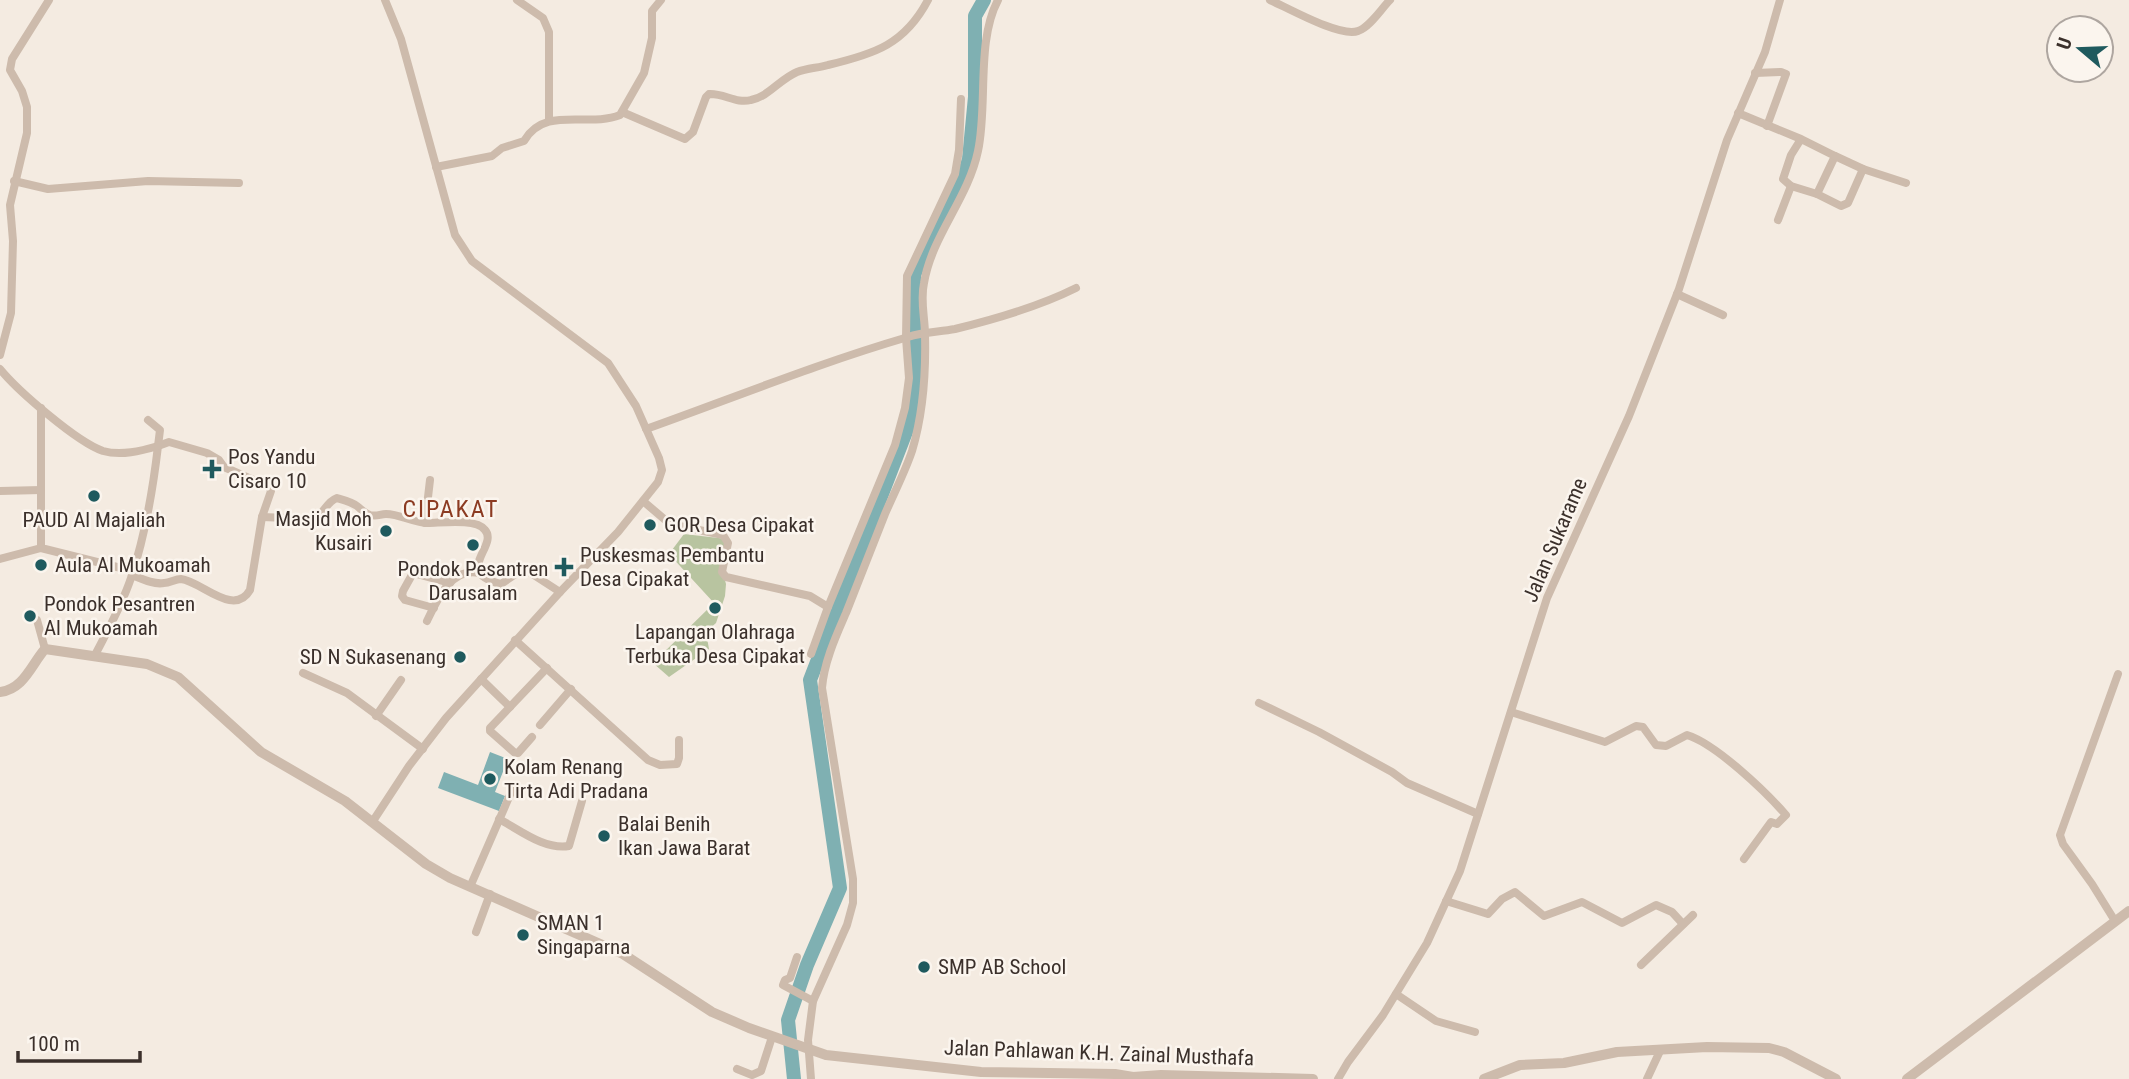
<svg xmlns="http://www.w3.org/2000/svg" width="2129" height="1079" viewBox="0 0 2129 1079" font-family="'Roboto Condensed',sans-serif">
<rect width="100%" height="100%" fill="#f4ebe1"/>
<path fill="#b8c4a0" d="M 684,534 L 727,539 L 723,573 L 726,584 L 725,596 L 716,623 L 708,630 L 707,638 L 709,649 L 669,677 L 653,663 L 714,603 L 669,554 Z"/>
<path fill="#7fb0b2" d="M 490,752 L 508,759 L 495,792 L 505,796 L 499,811 L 438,788 L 444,772 L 478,785 Z"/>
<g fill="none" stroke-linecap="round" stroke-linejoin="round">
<path stroke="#7fb0b2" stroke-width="14" d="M 794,1079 L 788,1020 L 807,965 L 840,888 L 810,680 L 916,406 L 914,275 L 921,258 L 964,175 L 969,159 L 975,97 L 975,16 L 984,0"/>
<g stroke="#cdbbac" stroke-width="8">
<path d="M 517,0 L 543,18 L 549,32 L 549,120"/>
<path d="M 1270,0 C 1288,8 1341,38 1358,31 C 1370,27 1381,9 1390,0"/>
<path d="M 1755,73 L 1781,72 L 1786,74 L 1767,126"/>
<path d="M 622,112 L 685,139 L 693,132 L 706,97 L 709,94 C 724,93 736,104 751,100 C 768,97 780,79 797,72 C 807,68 818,68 828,65 C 875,54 905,44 928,0"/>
<path d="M 1738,113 L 1801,139 L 1835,156 L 1817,194 L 1791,186 L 1783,179 L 1791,155 L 1801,139"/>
<path d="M 1835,156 L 1863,169 L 1906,183"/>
<path d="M 436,167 L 492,156 L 502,148 L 524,141 C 545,105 588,128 620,115 L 644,73 L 652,38 L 652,11 L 661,0"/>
<path d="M 14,181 L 48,189 L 148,181 L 239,183"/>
<path d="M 1817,194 L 1841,206 L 1848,203 L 1863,169"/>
<path d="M 1778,220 L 1791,186"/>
<path d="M 1677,294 L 1723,315"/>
<path d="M 0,355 L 11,313 L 13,241 L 10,205 L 27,133 L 27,107 L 22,91 L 10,70 L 12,59 L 49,0"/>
<path d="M 0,369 C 18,391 77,442 103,451 C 121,456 141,451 158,446 C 153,489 145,536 131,578 C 122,605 108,630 95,655"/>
<path d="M 41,408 L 41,548 L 133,571"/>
<path d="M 148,420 L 160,430 L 158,446"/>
<path d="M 646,429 C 733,398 819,363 908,337 C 923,332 939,332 955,329 C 996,319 1038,307 1076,288"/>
<path d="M 0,491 L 41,490"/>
<path d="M 643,501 L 670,524 L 723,535 L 728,543 L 722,572 L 726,577 L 810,596 L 828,607"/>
<path d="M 262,517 L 314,519 C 324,514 326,502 337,498 C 344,500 352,502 357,506 C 362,510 364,513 370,515 C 377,517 380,514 386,514 C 400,514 414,523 428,523 C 441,523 476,518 485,530 C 499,546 452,572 501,584 L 520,571 L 526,570 L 560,592"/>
<path d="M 425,523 L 430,480"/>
<path d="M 0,559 L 41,548"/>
<path d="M 132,575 C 142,579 154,585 164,583 C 170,583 175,579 181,579 C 201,581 234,618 250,590 L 262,517 L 271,491 L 269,487 L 224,467 L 219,460 L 207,453 L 169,442 L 158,446"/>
<path d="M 434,608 L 405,600 L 402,596 L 403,591 L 413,573 L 450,583"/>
<path d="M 37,620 L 45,649"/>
<path d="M 427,621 C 437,600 451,567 479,573"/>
<path d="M 515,640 L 648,760 L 660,765 L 677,764 L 679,758 L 679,740"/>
<path d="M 811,654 L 828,607 L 895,445 L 905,408 L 909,378 L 906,338 L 907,276 L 955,174 L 959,150 L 961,99"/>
<path d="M 303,673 L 347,693 L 423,749"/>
<path d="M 481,679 L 510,707"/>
<path d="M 1259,703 L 1319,732 L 1392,772 L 1407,783 L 1478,814"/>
<path d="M 1511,712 L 1605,742 L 1636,726 L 1643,727 L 1656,745 L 1666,746 L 1687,735 C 1716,744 1766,792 1786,815 L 1777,824 L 1771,822 L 1744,859"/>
<path d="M 376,716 L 401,680"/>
<path d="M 540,725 L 571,689"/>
<path d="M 532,737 L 518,753 L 515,753 L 490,731 L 490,728 L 547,668"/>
<path d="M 499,819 C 520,830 544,850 569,846 L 582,801"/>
<path d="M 373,821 L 409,766 L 446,718 L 560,592 L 618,532 L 658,482 L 662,470 L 659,458 L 636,406 L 608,363 L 472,261 L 455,235 L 401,39 L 385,0"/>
<path d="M 470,887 L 513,788"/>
<path d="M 1446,901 L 1488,914 L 1502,899 L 1515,892 L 1544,916 L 1582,902 L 1622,923 L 1656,905 L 1672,912 L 1683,924"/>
<path d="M 2115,921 L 2092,884 L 2063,844 L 2060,835 L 2118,674"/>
<path d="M 476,932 L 490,894"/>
<path d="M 797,957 L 790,978 L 785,980 L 783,985 L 813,1001"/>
<path d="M 1641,965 L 1693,915"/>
<path d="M 1396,994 L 1436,1021 L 1475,1032"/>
<path d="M 737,1069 L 752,1075 L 761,1071 L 772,1037"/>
<path d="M 811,1079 L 808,1040 L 813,1001 L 847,925 L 853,903 L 853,879 L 822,688 C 824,662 836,636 846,613 C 859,580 872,547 885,514 C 894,493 905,472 912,451 C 923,414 926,374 925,335 C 925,317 920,301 924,283 C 932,235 968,199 978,151 C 988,105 976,41 998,0"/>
<path d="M 1338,1079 L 1348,1062 L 1383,1015 L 1427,943 L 1460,871 L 1547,598 L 1629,416 L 1679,289 L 1727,140 L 1765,52 L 1780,0"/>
<path d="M 1647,1079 L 1660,1051"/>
</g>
<g stroke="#cdbbac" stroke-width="10">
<path d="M 0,692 C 24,689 31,665 45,649 L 147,664 L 178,677 L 261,752 L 345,801 L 426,864 L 450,878 L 623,954 L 712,1012 L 749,1028 L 826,1055 L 981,1072 L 1115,1074 L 1133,1077 L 1161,1075 L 1313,1079"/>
<path d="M 1484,1079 L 1520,1065 L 1564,1063 L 1617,1052 L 1707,1047 L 1769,1048 L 1784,1052 L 1836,1079"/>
<path d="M 1907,1079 L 2129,911"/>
</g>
</g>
<g fill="#1f5a5e" stroke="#fbf5ee" stroke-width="2.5">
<path d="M208.5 458.5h7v7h7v7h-7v7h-7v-7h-7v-7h7z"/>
<circle cx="94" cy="496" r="7"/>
<circle cx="650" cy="525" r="7"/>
<circle cx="386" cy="531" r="7"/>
<circle cx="473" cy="545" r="7"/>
<circle cx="41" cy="565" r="7"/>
<path d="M560.5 556.5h7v7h7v7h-7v7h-7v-7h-7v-7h7z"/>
<circle cx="715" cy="608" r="7"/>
<circle cx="30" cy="616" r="7"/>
<circle cx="460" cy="657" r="7"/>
<circle cx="490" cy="779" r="7"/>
<circle cx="604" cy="836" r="7"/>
<circle cx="523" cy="935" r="7"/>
<circle cx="924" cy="967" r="7"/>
</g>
<g text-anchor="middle" stroke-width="5" stroke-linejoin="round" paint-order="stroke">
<g font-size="21" fill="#3b302b" stroke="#fbf5ee" text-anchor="start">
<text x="228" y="464">Pos Yandu<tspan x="228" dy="24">Cisaro 10</tspan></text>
<text x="372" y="526" text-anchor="end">Masjid Moh<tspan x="372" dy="24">Kusairi</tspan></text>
<text x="94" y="527" text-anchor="middle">PAUD Al Majaliah</text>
<text x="664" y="532">GOR Desa Cipakat</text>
<text x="580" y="562">Puskesmas Pembantu<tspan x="580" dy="24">Desa Cipakat</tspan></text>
<text x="55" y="572">Aula Al Mukoamah</text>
<text x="473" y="576" text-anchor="middle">Pondok Pesantren<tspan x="473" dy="24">Darusalam</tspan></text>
<text x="44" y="611">Pondok Pesantren<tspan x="44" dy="24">Al Mukoamah</tspan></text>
<text x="715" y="639" text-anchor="middle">Lapangan Olahraga<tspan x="715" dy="24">Terbuka Desa Cipakat</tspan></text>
<text x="446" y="664" text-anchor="end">SD N Sukasenang</text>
<text x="504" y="774">Kolam Renang<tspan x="504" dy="24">Tirta Adi Pradana</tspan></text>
<text x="618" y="831">Balai Benih<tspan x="618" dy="24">Ikan Jawa Barat</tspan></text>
<text x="537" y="930">SMAN 1<tspan x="537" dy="24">Singaparna</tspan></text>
<text x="938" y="974">SMP AB School</text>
</g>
<g font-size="21" fill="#3b302b" stroke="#fbf5ee">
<text transform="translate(1555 540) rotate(-67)" y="7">Jalan Sukarame</text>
<text transform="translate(1099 1053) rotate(2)" y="7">Jalan Pahlawan K.H. Zainal Musthafa</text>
</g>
<g font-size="24" letter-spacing="2" fill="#8c3b22" stroke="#fbf5ee">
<text x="451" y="517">CIPAKAT</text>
</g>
</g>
<g transform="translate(2080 49) rotate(289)"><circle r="33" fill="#fbf5ee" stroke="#aea6a0" stroke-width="2"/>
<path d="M0-5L12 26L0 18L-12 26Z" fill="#1f5a5e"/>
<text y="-10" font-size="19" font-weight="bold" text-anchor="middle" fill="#3b302b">U</text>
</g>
<path d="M18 1051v10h122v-10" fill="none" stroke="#3b302b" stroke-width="3.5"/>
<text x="28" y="1051" font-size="21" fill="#3b302b" stroke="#fbf5ee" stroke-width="5" paint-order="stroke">100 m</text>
</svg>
